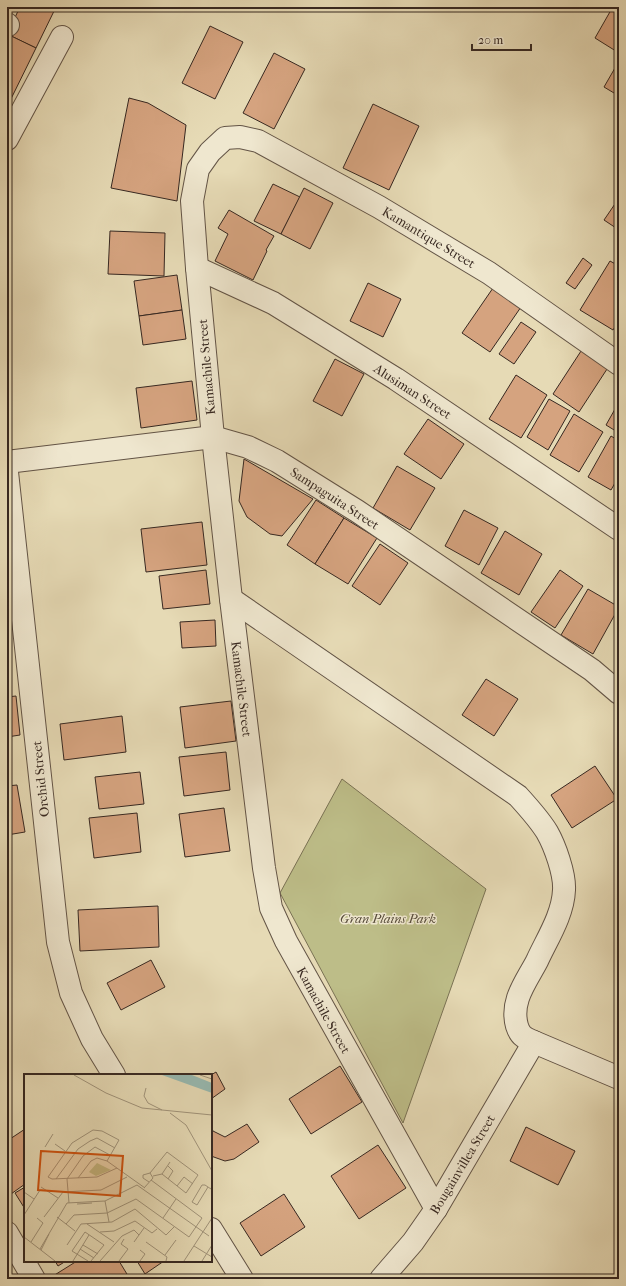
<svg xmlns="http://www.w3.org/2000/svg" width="626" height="1286" viewBox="0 0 626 1286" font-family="'IM FELL French Canon',serif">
<rect width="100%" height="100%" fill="#e6dab5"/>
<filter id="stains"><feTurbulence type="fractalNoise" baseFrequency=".005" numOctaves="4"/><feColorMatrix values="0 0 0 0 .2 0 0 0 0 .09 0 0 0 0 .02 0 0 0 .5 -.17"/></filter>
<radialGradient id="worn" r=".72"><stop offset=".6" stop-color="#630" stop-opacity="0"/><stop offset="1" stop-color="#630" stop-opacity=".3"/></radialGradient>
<path fill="#bdbd88" stroke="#7a7254" d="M 342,779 L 486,889 L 403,1123 L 280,893 Z"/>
<g fill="#d5a37f" stroke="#372821">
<path d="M 20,7 L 56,7 L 36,48 L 7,34 Z"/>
<path d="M 611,10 L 619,15 L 619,53 L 595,38 Z"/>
<path d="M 210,26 L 243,42 L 215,99 L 182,83 Z"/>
<path d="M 7,34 L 36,48 L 7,107 Z"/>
<path d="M 274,53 L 305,69 L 274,129 L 243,113 Z"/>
<path d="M 619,61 L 619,96 L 604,87 Z"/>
<path d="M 129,98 L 148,103 L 186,125 L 177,201 L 111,188 Z"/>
<path d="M 373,104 L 419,126 L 389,190 L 343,168 Z"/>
<path d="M 273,184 L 300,197 L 281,234 L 254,221 Z"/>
<path d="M 304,188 L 333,203 L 310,249 L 281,234 Z"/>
<path d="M 619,198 L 619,230 L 604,220 Z"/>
<path d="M 229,210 L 274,236 L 266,250 L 267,251 L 253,280 L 215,261 L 228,234 L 218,228 Z"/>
<path d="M 110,231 L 165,233 L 164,276 L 108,274 Z"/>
<path d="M 583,258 L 592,265 L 575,289 L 566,283 Z"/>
<path d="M 610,261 L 619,266 L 619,320 L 613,330 L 580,310 Z"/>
<path d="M 177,275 L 182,310 L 139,316 L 134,281 Z"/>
<path d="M 368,283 L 401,299 L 383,337 L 350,321 Z"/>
<path d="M 493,288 L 521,307 L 490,352 L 462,333 Z"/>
<path d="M 182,310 L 186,339 L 143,345 L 139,316 Z"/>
<path d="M 521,322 L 536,332 L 514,364 L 499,354 Z"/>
<path d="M 583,348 L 609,366 L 579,412 L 553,394 Z"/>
<path d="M 335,359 L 364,374 L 342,416 L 313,401 Z"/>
<path d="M 516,375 L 547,395 L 521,438 L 489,419 Z"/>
<path d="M 192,381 L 197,420 L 141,428 L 136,388 Z"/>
<path d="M 549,399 L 570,411 L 548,450 L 527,437 Z"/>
<path d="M 619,402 L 619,433 L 606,425 Z"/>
<path d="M 574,414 L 603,432 L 579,472 L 550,455 Z"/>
<path d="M 428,419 L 464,444 L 441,479 L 404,454 Z"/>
<path d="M 611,436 L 619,441 L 619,476 L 611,490 L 588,477 Z"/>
<path d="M 244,459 L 313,499 L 282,536 L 270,534 L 247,517 L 239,501 Z"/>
<path d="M 397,466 L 435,488 L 410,530 L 373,508 Z"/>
<path d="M 316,500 L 344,518 L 315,564 L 287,545 Z"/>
<path d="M 464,510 L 498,528 L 479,565 L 445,546 Z"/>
<path d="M 344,518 L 377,538 L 348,584 L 315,564 Z"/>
<path d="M 202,522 L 207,565 L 146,572 L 141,529 Z"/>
<path d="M 505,531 L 542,554 L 519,595 L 481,573 Z"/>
<path d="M 380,544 L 408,563 L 380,605 L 352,586 Z"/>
<path d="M 206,570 L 210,604 L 163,609 L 159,576 Z"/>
<path d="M 560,570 L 583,586 L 555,628 L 531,612 Z"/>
<path d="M 588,589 L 619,607 L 593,654 L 561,635 Z"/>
<path d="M 215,620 L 216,646 L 182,648 L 180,622 Z"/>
<path d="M 486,679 L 518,699 L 494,736 L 462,715 Z"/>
<path d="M 16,696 L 20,735 L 7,737 L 7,697 Z"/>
<path d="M 231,701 L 236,741 L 185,748 L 180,707 Z"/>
<path d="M 122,716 L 126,752 L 64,760 L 60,724 Z"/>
<path d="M 226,752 L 230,790 L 184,796 L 179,757 Z"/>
<path d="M 595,766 L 617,799 L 572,828 L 551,795 Z"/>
<path d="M 140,772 L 144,804 L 99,809 L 95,777 Z"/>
<path d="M 17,785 L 25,832 L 7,835 L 7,786 Z"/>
<path d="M 224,808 L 230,851 L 185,857 L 179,814 Z"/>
<path d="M 137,813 L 141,852 L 94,858 L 89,818 Z"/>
<path d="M 158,906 L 159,947 L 80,951 L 78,910 Z"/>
<path d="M 151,960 L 165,987 L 121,1010 L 107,983 Z"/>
<path d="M 340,1066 L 362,1102 L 311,1134 L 289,1099 Z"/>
<path d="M 216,1072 L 225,1089 L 211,1099 L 211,1075 Z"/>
<path d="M 247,1124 L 259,1142 L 234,1159 L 225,1161 L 211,1156 L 211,1128 L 213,1131 L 225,1137 Z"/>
<path d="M 526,1127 L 575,1151 L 558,1185 L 510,1161 Z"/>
<path d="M 25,1129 L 25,1184 L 11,1194 L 7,1187 L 7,1141 Z"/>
<path d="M 378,1145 L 406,1188 L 359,1219 L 331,1176 Z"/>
<path d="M 25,1187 L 25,1209 L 15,1193 Z"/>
<path d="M 284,1194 L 305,1227 L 261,1256 L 240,1223 Z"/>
<path d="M 55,1261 L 66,1261 L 58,1266 Z"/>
<path d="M 77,1261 L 119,1261 L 130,1279 L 55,1279 L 53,1276 Z"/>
<path d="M 137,1261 L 164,1261 L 145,1274 Z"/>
</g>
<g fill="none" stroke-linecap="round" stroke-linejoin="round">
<g stroke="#635446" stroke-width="24">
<g id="minor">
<path d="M 7,24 L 8,25"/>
<path d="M 7,139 L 62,37"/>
<path d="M 197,268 L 273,303 L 396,379 L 619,529"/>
<path d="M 7,462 L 213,437 L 248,447 L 277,461 L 357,511 L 592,670 L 619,693"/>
<path d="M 7,472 L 58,942 L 71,993 L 92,1039 L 114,1075"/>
<path d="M 231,599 L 518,796 C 528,807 539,819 547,832 C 555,846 565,874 564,890 C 563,915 547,939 537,961 C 526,982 510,1001 517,1026 C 518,1029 520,1034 523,1036 C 526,1039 530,1040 534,1042 L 619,1078"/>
<path d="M 436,1209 L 286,941 L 271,908 L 264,868 L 231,599 L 213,437 L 197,268 L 192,201 L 198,169 L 210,152 L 225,138 L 240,137 L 258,141 L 379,207 L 489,273 L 619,364"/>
<path d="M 211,1229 L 242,1279"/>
<path d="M 7,1233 L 34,1279"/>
<path d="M 381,1279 L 413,1242 L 436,1209 L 534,1042"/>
</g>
</g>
<use href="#minor" stroke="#efe7cf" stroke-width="22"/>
</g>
<g text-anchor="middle" stroke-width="3" stroke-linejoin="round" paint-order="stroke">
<g font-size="13" fill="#372821" stroke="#efe7cf">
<text transform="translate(429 237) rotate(31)" y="5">Kamantique Street</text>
<text transform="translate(206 367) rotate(-95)" y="5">Kamachile Street</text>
<text transform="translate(413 391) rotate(33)" y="5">Alusiman Street</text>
<text transform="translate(335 498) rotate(33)" y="5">Sampaguita Street</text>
<text transform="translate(242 689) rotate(83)" y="5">Kamachile Street</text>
<text transform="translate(40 779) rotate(-96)" y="5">Orchid Street</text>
<text transform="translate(324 1010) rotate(61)" y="5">Kamachile Street</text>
<text transform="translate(462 1164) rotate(-59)" y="5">Bougainvillea Street</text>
</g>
<g font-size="13" font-style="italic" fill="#584d3b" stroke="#efe7cf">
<text x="388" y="923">Gran Plains Park</text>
</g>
</g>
<g transform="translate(24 1074)">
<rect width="188" height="188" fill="#e6dab5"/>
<path d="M 73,89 L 87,96 L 72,102 L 65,98 Z" fill="#bdbd88"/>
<path d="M 138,1 L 168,1 L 188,9 L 188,19 Z" fill="#97bab2"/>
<path fill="none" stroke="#a0937a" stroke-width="1" d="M 50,1 L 82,19 L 118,34 L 188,41M 176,1 L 188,5M 122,14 L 120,22 L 124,29 L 138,36M 146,39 L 162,51 L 188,97M 31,70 L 41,77M 21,73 L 29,60M 83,87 L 95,66 L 78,57 L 69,56 L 48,69 L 24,103 L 28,105 L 73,103 L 93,94M 144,92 L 149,97 L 144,105M 129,102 L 138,100 L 146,88M 54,104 L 67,87 L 73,84 L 83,87 L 121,114M 32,105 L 54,75 L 66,67 L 73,64 L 91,74M 125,108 L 119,104 L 119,101 L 126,99 L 143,78 L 174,101 L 162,119 L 138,100M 153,112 L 160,103 L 169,110M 17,113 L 34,124M 184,113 L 173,131 L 168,128 L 178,111 L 181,111 L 187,115 L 188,111M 120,114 L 129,104 L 126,99M 0,118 L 10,125M 81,127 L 85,148M 45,129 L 43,105 L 59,82 L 71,73 L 86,81M 53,130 L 68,129M 0,141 L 16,116M 20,143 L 39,118 L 77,116 L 103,103M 33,143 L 51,157M 139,144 L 152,125M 42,150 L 50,141 L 83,139 L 112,125 L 165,163 L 178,144 L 127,106M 63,150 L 90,168M 76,158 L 90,157 L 111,147 L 128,159 L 133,155M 0,163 L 31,187M 7,168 L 19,149 L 13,144M 110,168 L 120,154M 122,168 L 143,183 L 142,187M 43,171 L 57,150 L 88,148 L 111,135 L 142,161 L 150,153M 59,171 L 74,180M 170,172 L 188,183M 16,175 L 43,129 L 81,127 L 113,111 L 185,162M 56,175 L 70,184M 17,176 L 25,160M 141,181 L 152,166M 49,187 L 65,161M 64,187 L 48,177 L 61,158 L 80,171 L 67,187M 76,187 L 98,162 L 110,156 L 115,161M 95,187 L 104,175 L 97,170 L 100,165M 116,187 L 121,180 L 116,176M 160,187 L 188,144M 178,187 L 188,171"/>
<path fill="#cd520f" fill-opacity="0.15" stroke="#cd520f" stroke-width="2" d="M 17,77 L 99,82 L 96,122 L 14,116 Z"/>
<rect width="188" height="188" fill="none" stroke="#372821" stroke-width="2"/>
</g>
<rect width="626" height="1286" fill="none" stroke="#e6dab5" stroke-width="24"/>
<rect x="8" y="8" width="610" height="1270" fill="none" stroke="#372821" stroke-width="2"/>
<rect x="12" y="12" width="602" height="1262" fill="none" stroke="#372821"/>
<path d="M472 44v6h59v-6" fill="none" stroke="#372821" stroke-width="2"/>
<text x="478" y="44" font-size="12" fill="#372821" stroke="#efe7cf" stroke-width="3" paint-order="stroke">20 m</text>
<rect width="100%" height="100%" filter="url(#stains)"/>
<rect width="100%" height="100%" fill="url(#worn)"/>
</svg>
